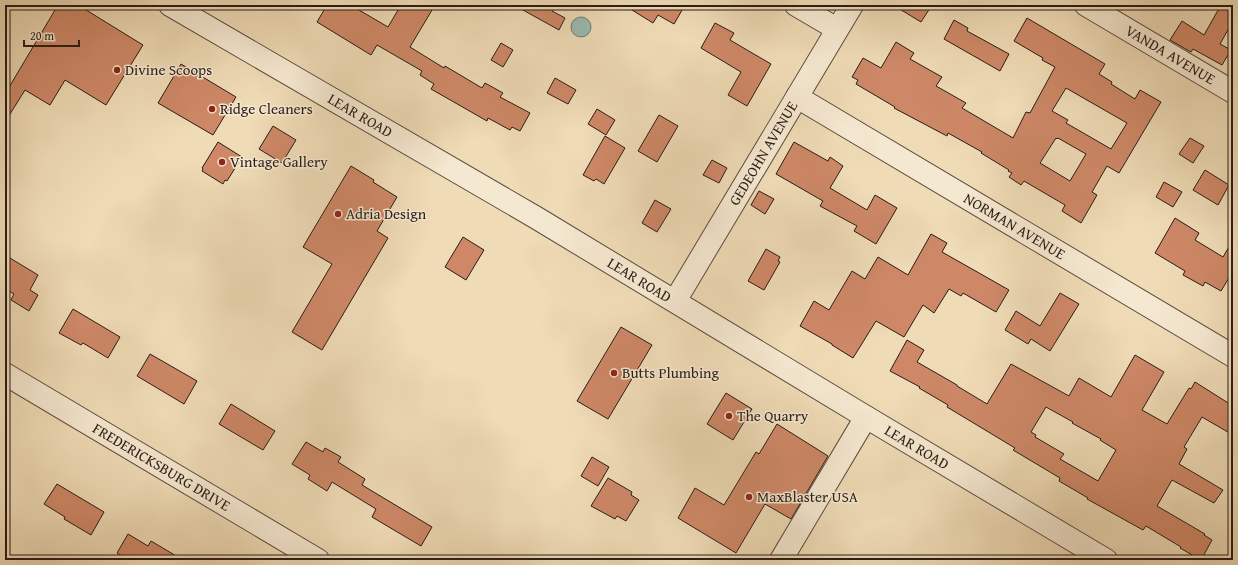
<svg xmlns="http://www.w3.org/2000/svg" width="1238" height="565" viewBox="0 0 1238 565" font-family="'Gentium Book Plus',serif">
<rect width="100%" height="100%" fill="#efdbb6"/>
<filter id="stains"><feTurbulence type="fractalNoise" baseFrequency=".005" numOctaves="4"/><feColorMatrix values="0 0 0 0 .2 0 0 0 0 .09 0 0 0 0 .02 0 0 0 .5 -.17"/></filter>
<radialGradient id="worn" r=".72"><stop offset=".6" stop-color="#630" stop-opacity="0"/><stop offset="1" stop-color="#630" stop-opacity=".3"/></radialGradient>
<circle fill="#9abab2" stroke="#6d7b74" cx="581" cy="27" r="10"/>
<g fill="#ce8867" stroke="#291c16" fill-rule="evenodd">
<path d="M 58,5 L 78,5 L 143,45 L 106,105 L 65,80 L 50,105 L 25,90 L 5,122 L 5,94 Z"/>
<path d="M 327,5 L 362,5 L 359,10 L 388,27 L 401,5 L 435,5 L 410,47 L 444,68 L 445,66 L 482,88 L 485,83 L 503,93 L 500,97 L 530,113 L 520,131 L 512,127 L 510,130 L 488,118 L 487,121 L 431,89 L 434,84 L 420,75 L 422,71 L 377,45 L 371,55 L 317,22 Z"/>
<path d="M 514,5 L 556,5 L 552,11 L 565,18 L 559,30 Z"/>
<path d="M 624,5 L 685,5 L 674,24 L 658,15 L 653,23 Z"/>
<path d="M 893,5 L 932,5 L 921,22 Z"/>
<path d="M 1221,5 L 1233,5 L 1233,21 L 1220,44 L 1231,50 L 1222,65 L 1193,49 L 1191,52 L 1170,40 L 1182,21 L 1204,35 Z"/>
<path d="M 1027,18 L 1105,64 L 1099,74 L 1112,82 L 1111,84 L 1135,99 L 1140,90 L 1161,102 L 1119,173 L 1107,166 L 1092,192 L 1097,195 L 1081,223 L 1062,211 L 1065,205 L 1024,181 L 1021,185 L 1009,177 L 1012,173 L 1008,171 L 1009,170 L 981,153 L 982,152 L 948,133 L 947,136 L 894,108 L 895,107 L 856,84 L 858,80 L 852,77 L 863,58 L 881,68 L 896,42 L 914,53 L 910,59 L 942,77 L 936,86 L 966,103 L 962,108 L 1013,138 L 1026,112 L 1030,113 L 1055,67 L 1042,60 L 1043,58 L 1014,41 ZM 1066,88 L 1127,123 L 1111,149 L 1066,123 L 1068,120 L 1052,111 ZM 1056,138 L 1057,139 L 1058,138 L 1086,154 L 1070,181 L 1040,163 Z"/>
<path d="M 954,20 L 968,28 L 967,31 L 1009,54 L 1000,71 L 944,39 Z"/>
<path d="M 715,23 L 734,33 L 730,40 L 771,64 L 747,106 L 728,95 L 741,72 L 701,48 Z"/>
<path d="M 501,43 L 513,50 L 503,67 L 491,60 Z"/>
<path d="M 181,64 L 236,97 L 213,135 L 158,103 Z"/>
<path d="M 555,78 L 576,90 L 568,104 L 547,93 Z"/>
<path d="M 597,109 L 615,120 L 606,135 L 588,124 Z"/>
<path d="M 659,115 L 678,126 L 657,162 L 638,151 Z"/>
<path d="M 273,126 L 296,140 L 282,163 L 259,149 Z"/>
<path d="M 605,136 L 625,148 L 604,184 L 596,179 L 594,181 L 583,175 Z"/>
<path d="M 1190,138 L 1204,146 L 1193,163 L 1179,154 Z"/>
<path d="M 218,142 L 242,157 L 227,181 L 225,180 L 223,184 L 202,171 L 203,169 L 202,168 Z"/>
<path d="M 794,142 L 828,161 L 830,157 L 843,166 L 830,188 L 867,210 L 875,195 L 897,208 L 876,244 L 854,231 L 857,226 L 820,206 L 823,201 L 776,174 Z"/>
<path d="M 712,160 L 727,168 L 719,183 L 703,175 Z"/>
<path d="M 351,166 L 374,180 L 373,182 L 397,197 L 377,231 L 388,238 L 322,350 L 292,332 L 332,264 L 303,247 Z"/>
<path d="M 1205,170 L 1229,185 L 1218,205 L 1193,190 Z"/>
<path d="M 1164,182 L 1182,192 L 1173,207 L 1156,197 Z"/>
<path d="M 759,191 L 774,199 L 765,214 L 751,205 Z"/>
<path d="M 655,200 L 671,209 L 657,232 L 642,223 Z"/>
<path d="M 1175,218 L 1199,233 L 1195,240 L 1223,257 L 1233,240 L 1233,271 L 1221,291 L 1205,282 L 1203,286 L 1183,275 L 1185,271 L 1155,253 Z"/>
<path d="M 931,234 L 947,243 L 942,252 L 1009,290 L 996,312 L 963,293 L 961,296 L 949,289 L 934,313 L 923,305 L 904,337 L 876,321 L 853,358 L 832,345 L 832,344 L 800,326 L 814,301 L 829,310 L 852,271 L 865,279 L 878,257 L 908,275 Z"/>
<path d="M 463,237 L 484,250 L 466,280 L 445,267 Z"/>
<path d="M 766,249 L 780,257 L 778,261 L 780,262 L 764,290 L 748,281 Z"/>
<path d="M 5,255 L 38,275 L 30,290 L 38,295 L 29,311 L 11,300 L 14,294 L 5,289 Z"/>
<path d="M 1060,293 L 1079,304 L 1050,351 L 1031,339 L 1028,344 L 1005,330 L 1016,311 L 1040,326 Z"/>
<path d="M 73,309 L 120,337 L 108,358 L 83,343 L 81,345 L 59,333 Z"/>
<path d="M 621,327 L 652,345 L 608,419 L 577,401 Z"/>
<path d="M 907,340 L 924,350 L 917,362 L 957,385 L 957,386 L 987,404 L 1011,364 L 1069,396 L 1079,378 L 1111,397 L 1135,355 L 1164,372 L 1142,410 L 1167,424 L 1189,388 L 1191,389 L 1195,382 L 1233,406 L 1233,435 L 1202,417 L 1184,447 L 1187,449 L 1179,464 L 1223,490 L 1214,503 L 1172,480 L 1157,506 L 1205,534 L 1204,535 L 1212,540 L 1201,560 L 1180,548 L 1181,547 L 1146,526 L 1143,530 L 1087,499 L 1088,498 L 1059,481 L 1060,478 L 1013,450 L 1015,448 L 947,407 L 948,405 L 919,388 L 920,387 L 890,371 ZM 1046,407 L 1073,422 L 1072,423 L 1101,439 L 1100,440 L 1116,450 L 1098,481 L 1060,459 L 1064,454 L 1035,437 L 1036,435 L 1031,432 Z"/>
<path d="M 150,354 L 197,381 L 184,404 L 137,376 Z"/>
<path d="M 726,393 L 752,409 L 733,440 L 707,424 Z"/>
<path d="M 231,404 L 275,431 L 263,450 L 219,424 Z"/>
<path d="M 777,424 L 828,456 L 791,519 L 765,504 L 736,553 L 678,518 L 695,488 L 724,505 L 756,452 L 759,454 Z"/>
<path d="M 306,442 L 323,452 L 325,448 L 341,457 L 338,462 L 365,479 L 362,485 L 432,527 L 421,546 L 372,517 L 376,509 L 332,482 L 327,491 L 308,479 L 310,475 L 292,464 Z"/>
<path d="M 592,457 L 609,467 L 598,486 L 581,476 Z"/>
<path d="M 608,478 L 632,492 L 631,495 L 639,500 L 626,521 L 617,516 L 615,519 L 591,506 Z"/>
<path d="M 57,484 L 104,512 L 91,535 L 64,519 L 65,517 L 44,504 Z"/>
<path d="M 128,534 L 148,546 L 151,541 L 183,560 L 129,560 L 117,553 Z"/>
</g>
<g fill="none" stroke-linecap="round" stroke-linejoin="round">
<g stroke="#5a4c3e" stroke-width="24">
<g id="minor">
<path id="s1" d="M 170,5 L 535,217 L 866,417 L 1106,560"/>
<path d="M 796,5 L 837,29"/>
<path id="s2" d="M 1086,5 L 1233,92"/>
<path id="s3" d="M 797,97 L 1233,356"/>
<path id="s4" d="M 675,301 L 852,5"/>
<path id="s5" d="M 5,374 L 318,560"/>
<path d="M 781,560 L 866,417"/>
</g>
</g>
<use href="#minor" stroke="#f5e8d0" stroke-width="22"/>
</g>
<g fill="#8f2418" stroke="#f5e8d0" stroke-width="1.5">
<circle cx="117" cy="70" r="4"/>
<circle cx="212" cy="109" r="4"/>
<circle cx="222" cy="162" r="4"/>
<circle cx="338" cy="214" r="4"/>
<circle cx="614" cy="373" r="4"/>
<circle cx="729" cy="416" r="4"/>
<circle cx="749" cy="497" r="4"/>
</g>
<g text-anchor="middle" stroke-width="3" stroke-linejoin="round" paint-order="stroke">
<g font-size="15" fill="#291c16" stroke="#f5e8d0">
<text dy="5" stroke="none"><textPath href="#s2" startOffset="98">VANDA AVENUE</textPath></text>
<text dy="5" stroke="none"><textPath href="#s1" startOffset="220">LEAR ROAD</textPath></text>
<text dy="5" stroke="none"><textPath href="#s4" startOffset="172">GEDEOHN AVENUE</textPath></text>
<text dy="5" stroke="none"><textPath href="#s3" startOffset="253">NORMAN AVENUE</textPath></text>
<text dy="5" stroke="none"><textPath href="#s1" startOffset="544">LEAR ROAD</textPath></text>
<text dy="5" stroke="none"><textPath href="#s1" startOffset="868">LEAR ROAD</textPath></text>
<text dy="5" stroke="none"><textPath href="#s5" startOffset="182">FREDERICKSBURG DRIVE</textPath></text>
</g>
<g font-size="15" fill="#291c16" stroke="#f5e8d0" text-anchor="start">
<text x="125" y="75">Divine Scoops</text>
<text x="220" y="114">Ridge Cleaners</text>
<text x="230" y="167">Vintage Gallery</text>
<text x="346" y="219">Adria Design</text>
<text x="622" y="378">Butts Plumbing</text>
<text x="737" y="421">The Quarry</text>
<text x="757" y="502">MaxBlaster USA</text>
</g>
</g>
<rect width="1238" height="565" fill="none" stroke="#efdbb6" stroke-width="20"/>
<rect x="6" y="6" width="1226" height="553" fill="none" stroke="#291c16" stroke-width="2"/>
<rect x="10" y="10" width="1218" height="545" fill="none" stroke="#291c16"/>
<path d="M24 40v6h55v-6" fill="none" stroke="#291c16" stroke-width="2"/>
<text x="30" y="40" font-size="12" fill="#291c16" stroke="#f5e8d0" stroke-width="3" paint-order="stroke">20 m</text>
<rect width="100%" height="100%" filter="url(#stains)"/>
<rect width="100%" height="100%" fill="url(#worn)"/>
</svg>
